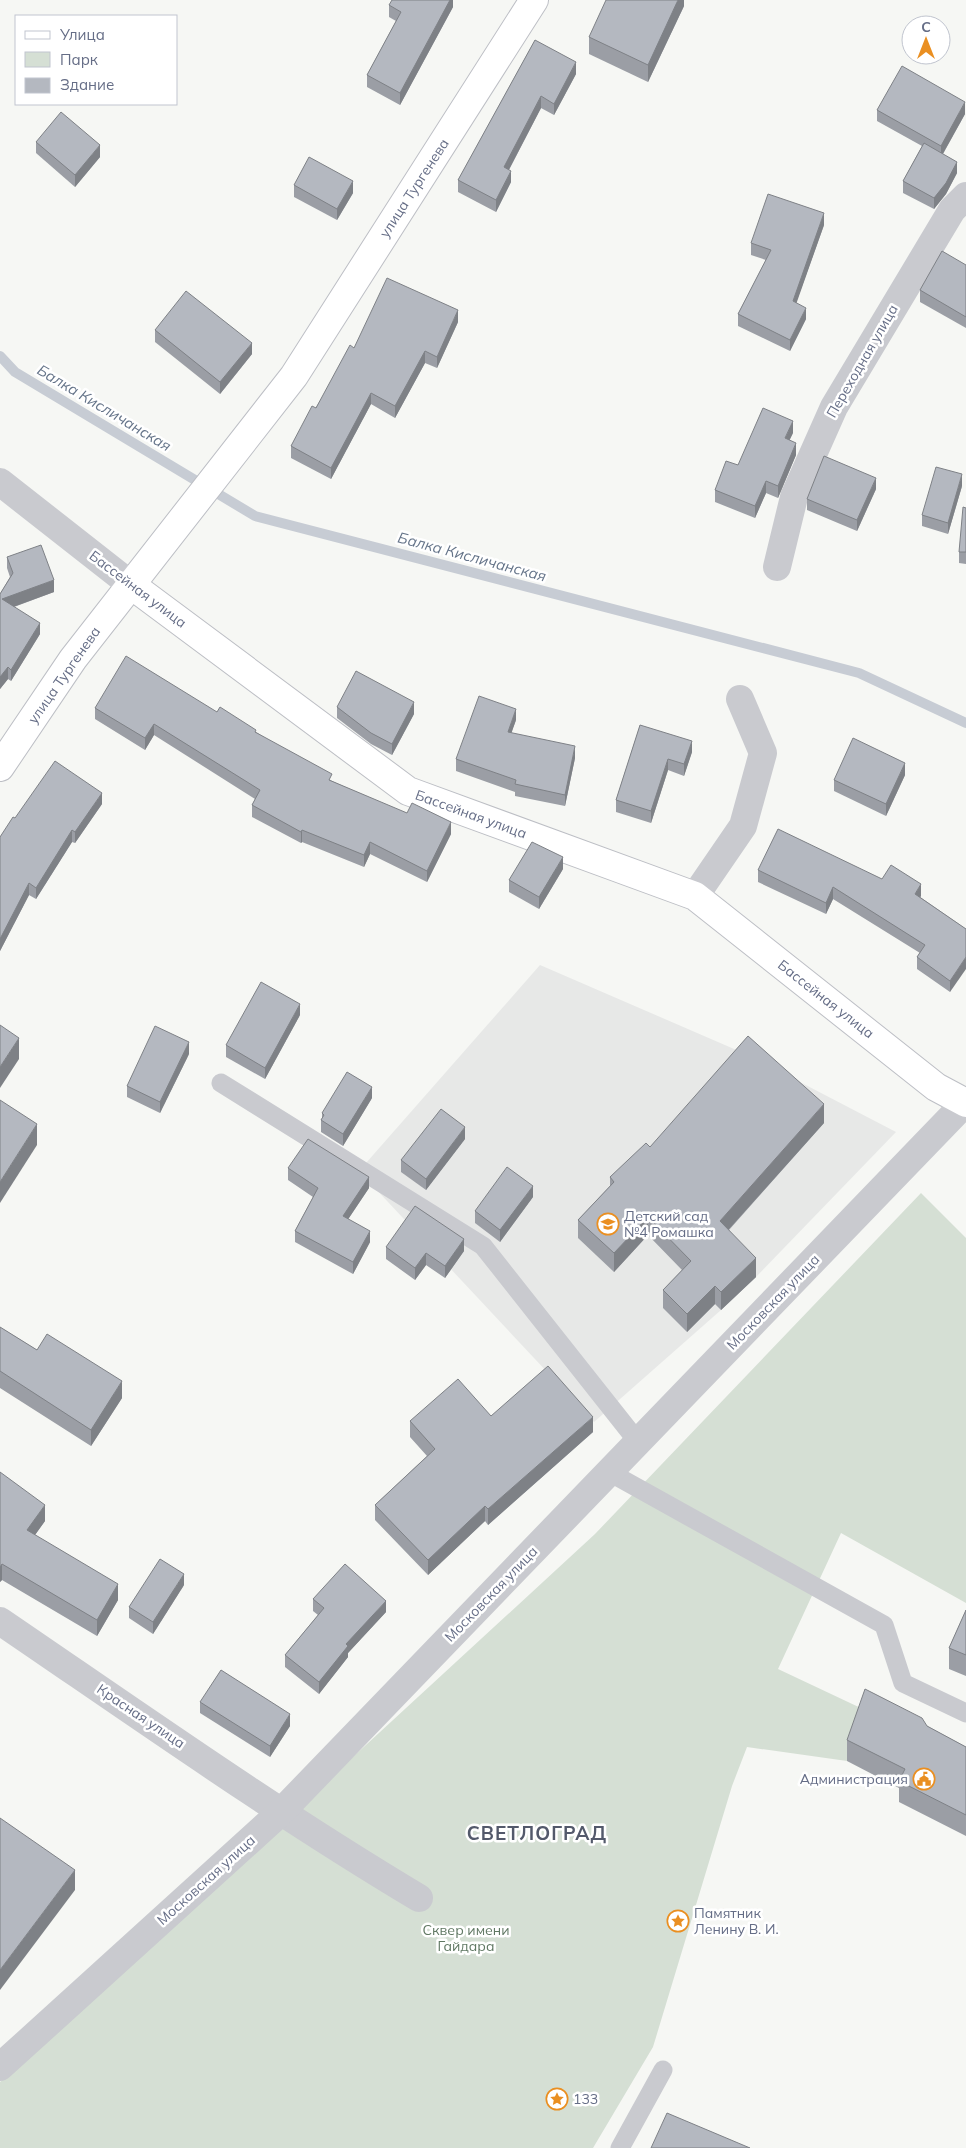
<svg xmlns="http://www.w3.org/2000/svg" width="966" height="2148" viewBox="0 0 966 2148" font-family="Mulish,sans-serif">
<rect width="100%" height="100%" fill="#f6f7f4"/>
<path fill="#e7e8e7" d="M 540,965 L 748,1055 L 896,1132 L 756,1277 L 721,1310 L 594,1422 L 359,1171 Z"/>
<path fill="#d5dfd4" d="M 921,1193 L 966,1238 L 966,1603 L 841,1533 L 778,1669 L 865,1710 L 847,1761 L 747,1747 L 732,1786 L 653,2047 L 593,2148 L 0,2148 L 0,2082 L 595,1534 Z"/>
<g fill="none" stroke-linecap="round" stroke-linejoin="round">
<path stroke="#c7ccd4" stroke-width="10" d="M 0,356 L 15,372 L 255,516 L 859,673 L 966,723"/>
<g stroke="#bdbfc5" stroke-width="30">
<g id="secondary">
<path d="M 130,584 L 408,791 L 695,896 L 936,1087 L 966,1103"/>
<path d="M 0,767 L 73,659 L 294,376 L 534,0"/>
</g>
</g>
<g stroke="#c9cacf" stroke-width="19">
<path d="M 221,1083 L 483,1246 L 638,1442"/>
<path d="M 609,1472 L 884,1625 L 903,1683 L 966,1713"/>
<path d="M 620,2148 L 663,2070"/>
</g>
<g stroke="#c9cacf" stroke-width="28">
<path d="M 0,482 L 130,584"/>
<path d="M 777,567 L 794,497 L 834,407 L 952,210 L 966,196"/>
<path d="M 695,896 L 743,826 L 763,753 L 740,699"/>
<path d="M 0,1621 C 138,1715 275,1812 419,1898"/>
<path d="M 0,2067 L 281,1812 L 965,1103"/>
</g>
<use href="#secondary" stroke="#fff" stroke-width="28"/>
</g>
<g fill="#9b9ea5">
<path d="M 453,0 L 453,7 L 400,105 L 367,87 L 367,75 L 396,21 L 389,17 L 389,5 Z"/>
<path d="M 684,0 L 684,6 L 648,82 L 589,54 L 589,37 Z"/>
<path d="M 535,40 L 576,74 L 554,115 L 541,108 L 509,170 L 511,182 L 496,212 L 458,192 L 458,180 Z"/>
<path d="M 877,110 L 965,114 L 943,154 L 957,173 L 946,194 L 934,209 L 903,193 L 903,181 L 922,146 L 877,121 Z"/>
<path d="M 36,142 L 100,157 L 75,187 L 36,153 Z"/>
<path d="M 294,185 L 353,193 L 337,220 L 294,197 Z"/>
<path d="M 824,225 L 796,303 L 806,319 L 790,351 L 738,326 L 738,314 L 766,260 L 751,255 L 751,243 Z"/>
<path d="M 966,265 L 966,328 L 920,302 L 920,290 Z"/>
<path d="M 458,322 L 437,368 L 425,363 L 395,418 L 371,404 L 331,479 L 291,458 L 291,446 L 354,348 Z"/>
<path d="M 155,330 L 252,354 L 220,394 L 155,342 Z"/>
<path d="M 793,433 L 789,440 L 796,455 L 778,498 L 766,493 L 755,518 L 715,502 L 715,490 L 738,465 Z"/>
<path d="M 962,486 L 948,534 L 922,526 L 922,515 Z"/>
<path d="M 876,489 L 857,531 L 807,510 L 807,499 Z"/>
<path d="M 966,508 L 966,564 L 959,563 L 959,552 Z"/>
<path d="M 7,557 L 54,592 L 14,607 L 40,634 L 11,681 L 8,679 L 0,689 L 0,594 L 10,577 L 7,568 Z"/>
<path d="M 337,707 L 414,714 L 392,755 L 371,744 L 337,718 Z"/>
<path d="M 95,708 L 217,712 L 256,732 L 332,781 L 451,834 L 427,882 L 370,854 L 364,867 L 302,842 L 301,843 L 252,817 L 252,805 L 255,799 L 154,735 L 145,750 L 95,719 Z"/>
<path d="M 516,720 L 511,733 L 575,758 L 565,806 L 515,796 L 515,792 L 456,771 L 456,759 Z"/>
<path d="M 640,725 L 692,752 L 684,776 L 668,770 L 651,823 L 616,812 L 616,800 Z"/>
<path d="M 905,775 L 886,816 L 834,791 L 834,780 Z"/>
<path d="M 102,804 L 75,843 L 72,842 L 36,899 L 29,895 L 0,951 L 0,837 L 15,818 Z"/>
<path d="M 563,869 L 539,909 L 509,892 L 509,880 Z"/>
<path d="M 758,870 L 882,879 L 921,896 L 920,897 L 966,929 L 950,992 L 917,969 L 917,957 L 920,953 L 833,899 L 826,914 L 758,882 Z"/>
<path d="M 300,1015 L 265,1079 L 226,1057 L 226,1045 Z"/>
<path d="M 189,1054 L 160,1113 L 127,1097 L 127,1086 Z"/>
<path d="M 372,1098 L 343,1146 L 321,1132 L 321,1120 L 322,1118 L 322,1113 Z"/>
<path d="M 824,1123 L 729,1230 L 756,1277 L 721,1310 L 715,1304 L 687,1332 L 663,1308 L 663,1290 L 682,1270 L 648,1235 L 614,1272 L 578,1238 L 578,1220 L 610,1186 L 610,1177 L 650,1147 Z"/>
<path d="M 465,1139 L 426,1190 L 401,1172 L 401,1160 Z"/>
<path d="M 288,1168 L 369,1188 L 348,1219 L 370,1242 L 353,1274 L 295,1242 L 295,1231 L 313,1197 L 288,1180 Z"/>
<path d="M 533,1197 L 500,1242 L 475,1223 L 475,1211 Z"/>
<path d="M 386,1247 L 464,1251 L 445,1278 L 426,1265 L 415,1280 L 386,1259 Z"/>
<path d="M 0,1327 L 37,1350 L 122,1398 L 91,1446 L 0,1388 Z"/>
<path d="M 410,1421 L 593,1432 L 488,1525 L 485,1521 L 428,1575 L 375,1520 L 375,1505 L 427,1456 L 410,1437 Z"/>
<path d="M 0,1472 L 45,1521 L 35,1535 L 118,1600 L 97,1636 L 2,1580 L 0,1582 Z"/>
<path d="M 184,1585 L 153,1634 L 129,1618 L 129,1607 Z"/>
<path d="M 313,1599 L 386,1612 L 348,1653 L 348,1657 L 319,1694 L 285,1667 L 285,1655 L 318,1615 L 313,1611 Z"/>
<path d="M 966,1610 L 966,1676 L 949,1669 L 949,1648 Z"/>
<path d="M 200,1702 L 290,1726 L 270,1757 L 200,1713 Z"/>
<path d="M 927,1726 L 966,1747 L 966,1836 L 899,1802 L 899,1788 L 847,1761 L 847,1740 Z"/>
</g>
<g fill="#7e8186">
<path d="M 450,0 L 453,0 L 453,7 L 400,105 L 400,93 Z"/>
<path d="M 678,0 L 684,0 L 684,6 L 648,82 L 648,65 Z"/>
<path d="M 576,62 L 576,74 L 554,115 L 554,104 Z"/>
<path d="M 541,96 L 541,108 L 504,179 L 504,167 Z"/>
<path d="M 965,102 L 965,114 L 941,157 L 941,146 Z"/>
<path d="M 100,145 L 100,157 L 75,187 L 75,175 Z"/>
<path d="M 957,162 L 957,173 L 946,194 L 934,209 L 934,198 Z"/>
<path d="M 511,171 L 511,182 L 496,212 L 496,200 Z"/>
<path d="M 353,181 L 353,193 L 337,220 L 337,209 Z"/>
<path d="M 824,213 L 824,225 L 793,313 L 793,301 Z"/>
<path d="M 806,308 L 806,319 L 790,351 L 790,340 Z"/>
<path d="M 458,310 L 458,322 L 437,368 L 437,357 Z"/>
<path d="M 252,343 L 252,354 L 220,394 L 220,382 Z"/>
<path d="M 425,351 L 425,363 L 395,418 L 395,406 Z"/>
<path d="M 371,393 L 371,404 L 331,479 L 331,468 Z"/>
<path d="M 793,421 L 793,433 L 785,450 L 785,438 Z"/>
<path d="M 796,443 L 796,455 L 778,498 L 778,486 Z"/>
<path d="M 962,474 L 962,486 L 948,534 L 948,523 Z"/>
<path d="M 876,478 L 876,489 L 857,531 L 857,520 Z"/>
<path d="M 766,481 L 766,493 L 755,518 L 755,506 Z"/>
<path d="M 54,580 L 54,592 L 2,611 L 2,599 Z"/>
<path d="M 40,623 L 40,634 L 11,681 L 11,670 Z"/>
<path d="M 8,667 L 8,679 L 0,689 L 0,677 Z"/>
<path d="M 414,702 L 414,714 L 392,755 L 392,744 Z"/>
<path d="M 516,709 L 516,720 L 508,743 L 508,732 Z"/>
<path d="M 154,724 L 154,735 L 145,750 L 145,738 Z"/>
<path d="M 692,741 L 692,752 L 684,776 L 684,764 Z"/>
<path d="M 575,746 L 575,758 L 565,806 L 565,795 Z"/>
<path d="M 668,759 L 668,770 L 651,823 L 651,811 Z"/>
<path d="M 905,763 L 905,775 L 886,816 L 886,804 Z"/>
<path d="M 102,793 L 102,804 L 75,843 L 75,832 Z"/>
<path d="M 451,822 L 451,834 L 427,882 L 427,871 Z"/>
<path d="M 72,830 L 72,842 L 36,899 L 36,888 Z"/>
<path d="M 302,830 L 302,842 L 301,843 L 301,832 Z"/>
<path d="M 370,842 L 370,854 L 364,867 L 364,855 Z"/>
<path d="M 563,857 L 563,869 L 539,909 L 539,897 Z"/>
<path d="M 29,883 L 29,895 L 0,951 L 0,939 Z"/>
<path d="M 921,884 L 921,896 L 915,905 L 915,894 Z"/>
<path d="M 833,887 L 833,899 L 826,914 L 826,903 Z"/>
<path d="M 966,957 L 966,969 L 950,992 L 950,981 Z"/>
<path d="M 300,1004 L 300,1015 L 265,1079 L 265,1068 Z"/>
<path d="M 19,1038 L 19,1059 L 0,1088 L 0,1067 Z"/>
<path d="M 189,1042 L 189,1054 L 160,1113 L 160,1102 Z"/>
<path d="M 372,1087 L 372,1098 L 343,1146 L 343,1134 Z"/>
<path d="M 824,1104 L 824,1123 L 720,1239 L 720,1221 Z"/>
<path d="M 37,1124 L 37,1145 L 0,1203 L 0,1182 Z"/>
<path d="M 465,1127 L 465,1139 L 426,1190 L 426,1179 Z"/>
<path d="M 369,1177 L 369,1188 L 343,1227 L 343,1216 Z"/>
<path d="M 533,1186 L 533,1197 L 500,1242 L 500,1230 Z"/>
<path d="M 648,1217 L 648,1235 L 614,1272 L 614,1253 Z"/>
<path d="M 370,1231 L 370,1242 L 353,1274 L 353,1262 Z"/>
<path d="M 464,1239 L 464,1251 L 445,1278 L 445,1266 Z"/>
<path d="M 426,1253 L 426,1265 L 415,1280 L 415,1268 Z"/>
<path d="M 756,1258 L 756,1277 L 721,1310 L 721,1292 Z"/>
<path d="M 715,1286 L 715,1304 L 687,1332 L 687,1314 Z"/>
<path d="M 122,1381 L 122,1398 L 91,1446 L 91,1430 Z"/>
<path d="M 593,1417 L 593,1432 L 488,1525 L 488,1509 Z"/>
<path d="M 45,1505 L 45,1521 L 27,1546 L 27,1530 Z"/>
<path d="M 485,1506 L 485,1521 L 428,1575 L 428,1560 Z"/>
<path d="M 2,1564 L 2,1580 L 0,1582 L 0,1567 Z"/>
<path d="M 184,1574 L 184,1585 L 153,1634 L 153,1622 Z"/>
<path d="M 118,1584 L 118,1600 L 97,1636 L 97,1620 Z"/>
<path d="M 386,1601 L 386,1612 L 348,1653 L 348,1657 L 319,1694 L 319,1682 L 346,1644 Z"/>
<path d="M 290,1714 L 290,1726 L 270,1757 L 270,1746 Z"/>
<path d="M 75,1870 L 75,1890 L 0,1990 L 0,1970 Z"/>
</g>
<g fill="#b4b8c0" stroke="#7e8186">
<path d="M 392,0 L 450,0 L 400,93 L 367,75 L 401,12 L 389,5 Z"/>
<path d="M 606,0 L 678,0 L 648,65 L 589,37 Z"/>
<path d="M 535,40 L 576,62 L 554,104 L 541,96 L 504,167 L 511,171 L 496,200 L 458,180 Z"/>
<path d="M 902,66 L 965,102 L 941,146 L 877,110 Z"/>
<path d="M 61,112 L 100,145 L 75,175 L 36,142 Z"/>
<path d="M 924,143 L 957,162 L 946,183 L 934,198 L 903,181 Z"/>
<path d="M 309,157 L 353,181 L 337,209 L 294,185 Z"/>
<path d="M 768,194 L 824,213 L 793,301 L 806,308 L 790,340 L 738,314 L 771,250 L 751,243 Z"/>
<path d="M 942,251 L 966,265 L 966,317 L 920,290 Z"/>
<path d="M 387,278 L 458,310 L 437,357 L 425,351 L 395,406 L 371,393 L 331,468 L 291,446 L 312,406 L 316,408 L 350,345 L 354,348 Z"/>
<path d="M 186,291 L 252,343 L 220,382 L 155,330 Z"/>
<path d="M 763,408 L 793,421 L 785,438 L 796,443 L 778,486 L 766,481 L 755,506 L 715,490 L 726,461 L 738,465 Z"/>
<path d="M 824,456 L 876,478 L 857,520 L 807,499 Z"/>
<path d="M 936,467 L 962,474 L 948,523 L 922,515 Z"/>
<path d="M 963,507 L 966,508 L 966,552 L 959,552 Z"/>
<path d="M 41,545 L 54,580 L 2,599 L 40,623 L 11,670 L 8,667 L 0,677 L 0,594 L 13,573 L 7,557 Z"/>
<path d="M 126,656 L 217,712 L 220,707 L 256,730 L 255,732 L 332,774 L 329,780 L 407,813 L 412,803 L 451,822 L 427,871 L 370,842 L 364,855 L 302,830 L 301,832 L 252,805 L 260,790 L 154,724 L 145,738 L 95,708 Z"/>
<path d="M 356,671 L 414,702 L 392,744 L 371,733 L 337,707 Z"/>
<path d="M 479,696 L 516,709 L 508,732 L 575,746 L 565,795 L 515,784 L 516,780 L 456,759 Z"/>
<path d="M 640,725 L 692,741 L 684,764 L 668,759 L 651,811 L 616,800 Z"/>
<path d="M 853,738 L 905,763 L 886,804 L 834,780 Z"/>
<path d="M 55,761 L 102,793 L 75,832 L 72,830 L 36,888 L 29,883 L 0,939 L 0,837 L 13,817 L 15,818 Z"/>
<path d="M 778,829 L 882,879 L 891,865 L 921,884 L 915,894 L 966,929 L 966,957 L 950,981 L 917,957 L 925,945 L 833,887 L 826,903 L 758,870 Z"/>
<path d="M 532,842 L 563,857 L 539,897 L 509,880 Z"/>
<path d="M 261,982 L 300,1004 L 265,1068 L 226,1045 Z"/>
<path d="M 0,1025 L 19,1038 L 0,1067 Z"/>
<path d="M 155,1026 L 189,1042 L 160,1102 L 127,1086 Z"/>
<path d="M 748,1036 L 824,1104 L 720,1221 L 756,1258 L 721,1292 L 715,1286 L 687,1314 L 663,1290 L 691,1261 L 648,1217 L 614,1253 L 578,1220 L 614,1182 L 610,1177 L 646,1143 L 650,1147 Z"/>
<path d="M 347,1072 L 372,1087 L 343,1134 L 321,1120 L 324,1115 L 322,1113 Z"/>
<path d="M 0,1100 L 37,1124 L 0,1182 Z"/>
<path d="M 441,1109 L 465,1127 L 426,1179 L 401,1160 Z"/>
<path d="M 308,1139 L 369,1177 L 343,1216 L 370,1231 L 353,1262 L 295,1231 L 318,1188 L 288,1168 Z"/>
<path d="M 507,1167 L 533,1186 L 500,1230 L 475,1211 Z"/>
<path d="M 415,1206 L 464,1239 L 445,1266 L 426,1253 L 415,1268 L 386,1247 Z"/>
<path d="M 0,1327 L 37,1350 L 47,1334 L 122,1381 L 91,1430 L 0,1371 Z"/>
<path d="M 548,1366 L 593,1417 L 488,1509 L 485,1506 L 428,1560 L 375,1505 L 435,1449 L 410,1421 L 458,1379 L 491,1416 Z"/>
<path d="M 0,1472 L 45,1505 L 27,1530 L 118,1584 L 97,1620 L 2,1564 L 0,1567 Z"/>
<path d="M 160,1559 L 184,1574 L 153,1622 L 129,1607 Z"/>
<path d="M 345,1564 L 386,1601 L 346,1644 L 348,1646 L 319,1682 L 285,1655 L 324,1608 L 313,1599 Z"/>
<path d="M 966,1610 L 966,1655 L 949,1648 Z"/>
<path d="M 221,1670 L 290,1714 L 270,1746 L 200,1702 Z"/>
<path d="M 865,1689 L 922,1718 L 927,1726 L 966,1747 L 966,1815 L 899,1781 L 905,1769 L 847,1740 Z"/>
<path d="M 0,1818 L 75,1870 L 0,1970 Z"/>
<path d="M 667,2113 L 750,2148 L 651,2148 Z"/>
</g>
<defs>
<g id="school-ring" transform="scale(1.125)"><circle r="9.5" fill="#fff" stroke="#ea8f21" stroke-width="1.5"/><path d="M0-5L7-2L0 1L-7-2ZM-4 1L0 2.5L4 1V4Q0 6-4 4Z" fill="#ea8f21"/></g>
<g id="civic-ring" transform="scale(1.125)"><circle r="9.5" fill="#fff" stroke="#ea8f21" stroke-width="1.5"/><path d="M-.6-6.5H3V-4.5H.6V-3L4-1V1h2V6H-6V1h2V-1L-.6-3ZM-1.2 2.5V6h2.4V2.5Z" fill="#ea8f21"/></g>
<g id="sight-ring" transform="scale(1.125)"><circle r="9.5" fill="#fff" stroke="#ea8f21" stroke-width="1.5"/><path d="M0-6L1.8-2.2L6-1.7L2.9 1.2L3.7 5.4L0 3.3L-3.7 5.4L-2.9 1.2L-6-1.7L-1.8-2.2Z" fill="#ea8f21"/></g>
</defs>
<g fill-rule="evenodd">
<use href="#school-ring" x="608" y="1224"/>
<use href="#civic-ring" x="924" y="1779"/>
<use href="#sight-ring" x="678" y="1921"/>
<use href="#sight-ring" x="557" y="2099"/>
</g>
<g text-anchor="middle" stroke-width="5" stroke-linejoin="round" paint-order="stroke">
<g font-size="14" fill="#656d86" stroke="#fff">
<text transform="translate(414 188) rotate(-57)" y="5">улица Тургенева</text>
<text transform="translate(862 361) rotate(-60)" y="5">Переходная улица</text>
<text transform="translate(138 589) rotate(37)" y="5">Бассейная улица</text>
<text transform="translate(64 675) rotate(-55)" y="5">улица Тургенева</text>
<text transform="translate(471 814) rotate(20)" y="5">Бассейная улица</text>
<text transform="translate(826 999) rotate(38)" y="5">Бассейная улица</text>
<text transform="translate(773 1302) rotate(-46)" y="5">Московская улица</text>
<text transform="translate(491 1594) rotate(-46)" y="5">Московская улица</text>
<text transform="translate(141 1716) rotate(34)" y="5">Красная улица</text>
<text transform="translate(206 1880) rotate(-42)" y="5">Московская улица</text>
</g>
<g font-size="14" fill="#656d86" stroke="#fff" text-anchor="start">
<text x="624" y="1221">Детский сад<tspan x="624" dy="16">№4 Ромашка</tspan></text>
<text x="908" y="1784" text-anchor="end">Администрация</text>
<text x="694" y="1918">Памятник<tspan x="694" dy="16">Ленину В. И.</tspan></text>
<text x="573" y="2104">133</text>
</g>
<g font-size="14" fill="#607863" stroke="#fff">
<text x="466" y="1935">Сквер имени<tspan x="466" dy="16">Гайдара</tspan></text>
</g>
<g font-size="15" font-style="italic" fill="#657489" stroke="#fff">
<text transform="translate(104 408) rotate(31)" y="5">Балка Кисличанская</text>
<text transform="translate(472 557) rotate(15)" y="5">Балка Кисличанская</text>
</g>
<g font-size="19" font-weight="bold" letter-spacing="1" fill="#53596b" stroke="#fff">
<text x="537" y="1840">СВЕТЛОГРАД</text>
</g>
</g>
<rect x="15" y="15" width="162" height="90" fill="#ffffff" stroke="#c1c5cf"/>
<rect x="25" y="31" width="25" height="8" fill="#ffffff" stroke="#c1c5cf"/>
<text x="60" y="40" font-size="15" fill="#656d86">Улица</text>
<rect x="25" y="52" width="25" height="15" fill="#d5dfd4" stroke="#c1c5cf"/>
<text x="60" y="65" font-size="15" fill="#656d86">Парк</text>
<rect x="25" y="78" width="25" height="15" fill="#b4b8c0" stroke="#c1c5cf"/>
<text x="60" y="90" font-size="15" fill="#656d86">Здание</text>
<g transform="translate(926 40)"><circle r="24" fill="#ffffff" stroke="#c1c5cf"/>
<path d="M0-4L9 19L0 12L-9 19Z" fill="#ea8f21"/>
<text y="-8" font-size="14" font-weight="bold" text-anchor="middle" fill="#656d86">С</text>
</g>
</svg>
